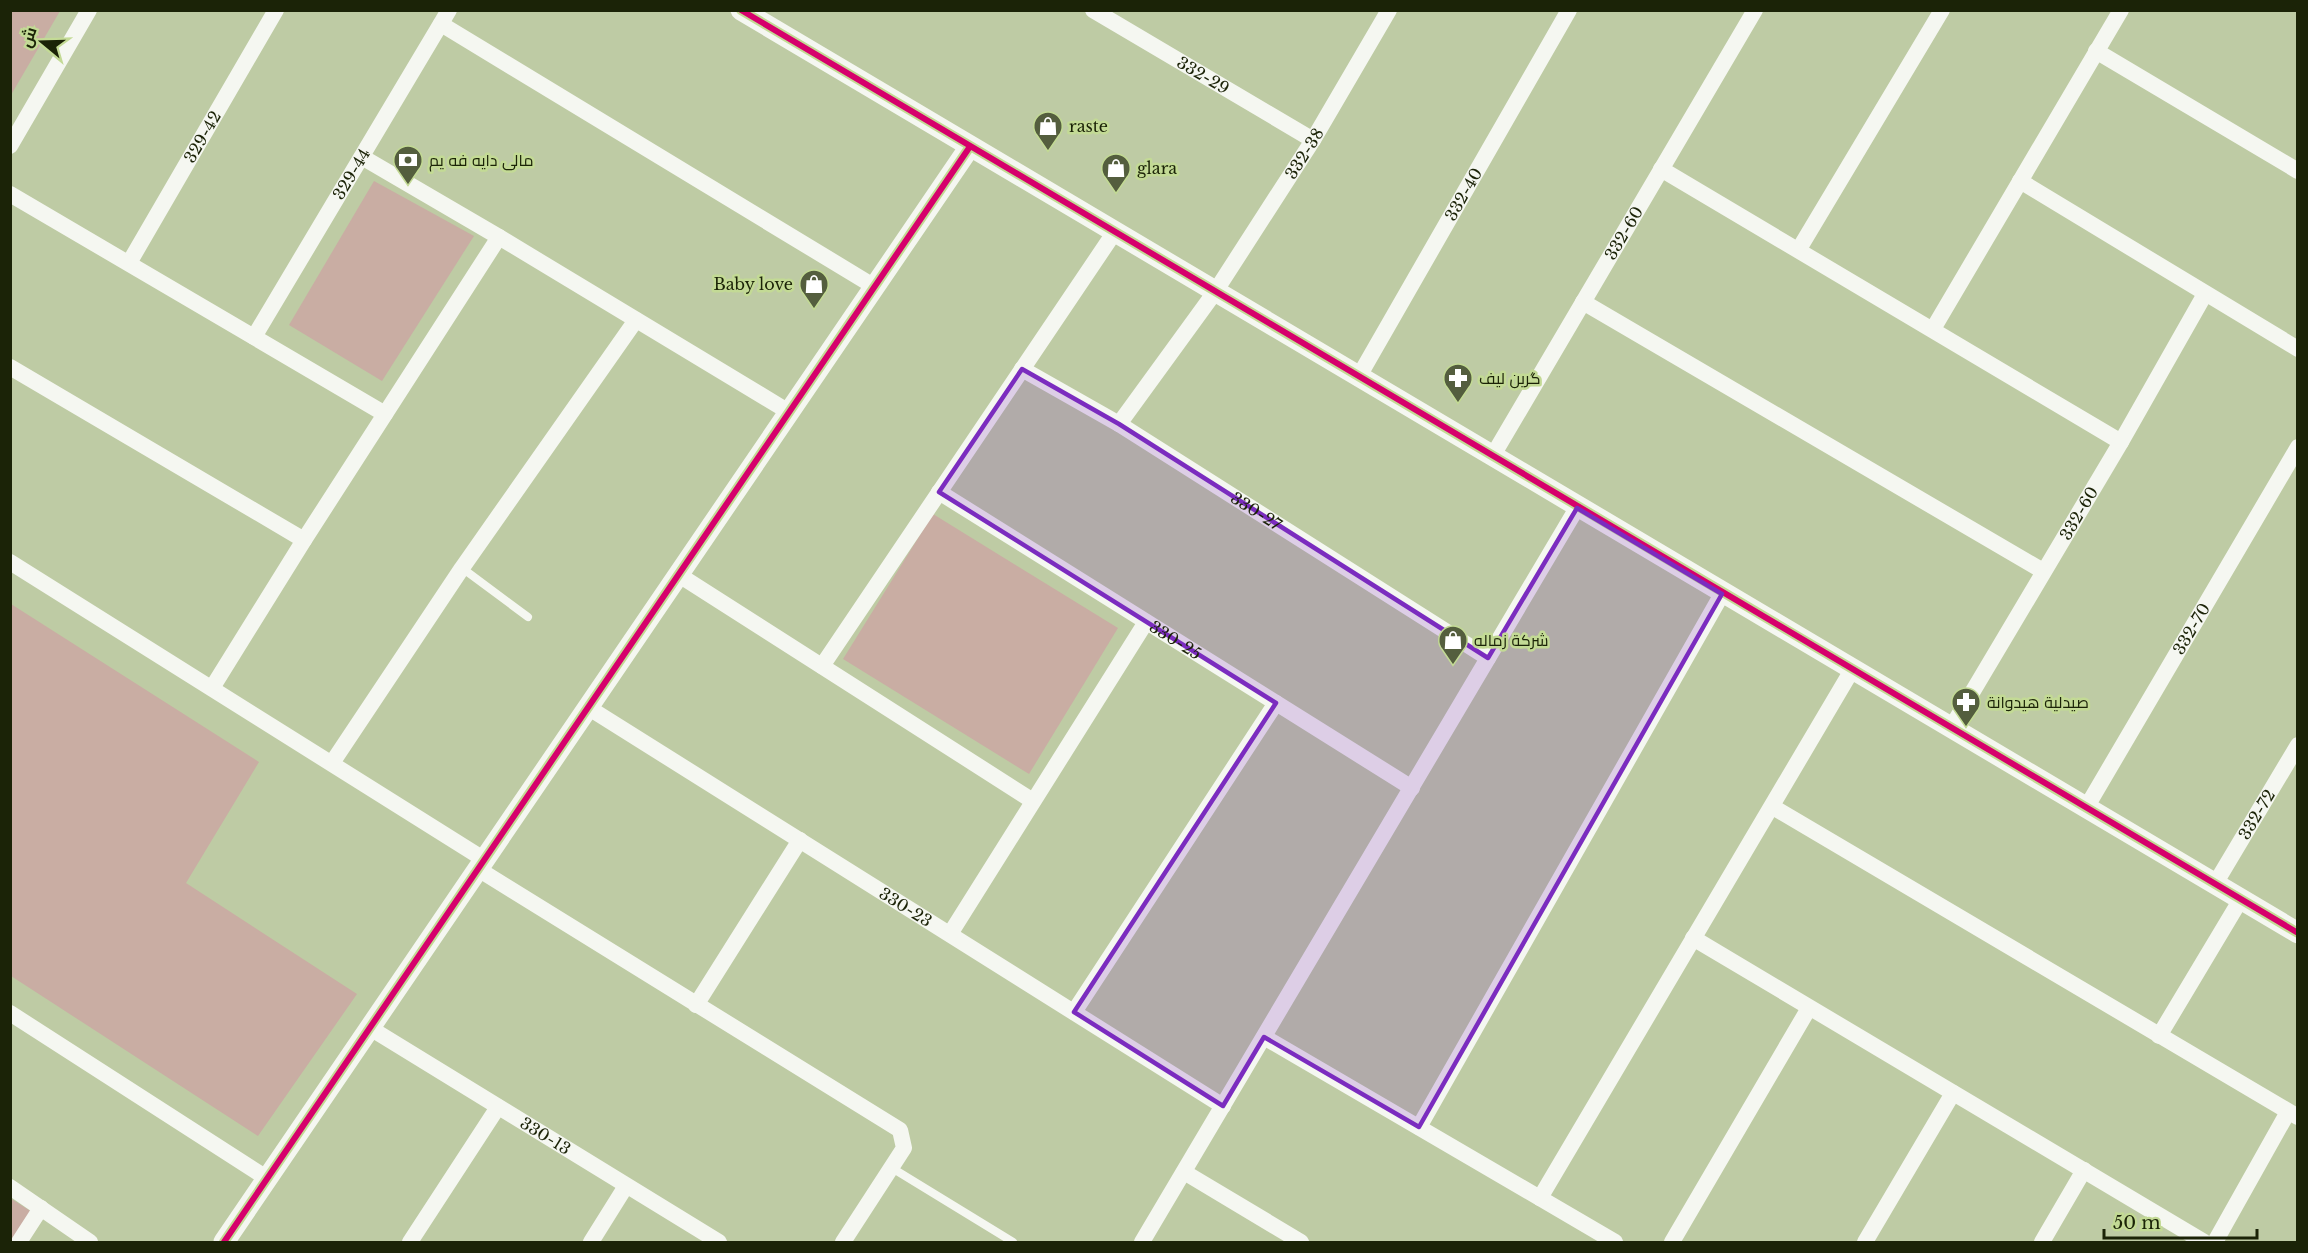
<svg xmlns="http://www.w3.org/2000/svg" width="2308" height="1253" viewBox="0 0 2308 1253" font-family="'Libre Baskerville',Cairo,serif">
<rect width="100%" height="100%" fill="#becba4"/>
<g fill="#c9ada3">
<path d="M 11,10 L 60,11 L 11,95 L 10,11 Z"/>
<path d="M 374,181 L 474,236 L 382,381 L 289,325 Z"/>
<path d="M 933,514 L 1118,628 L 1029,774 L 843,659 Z"/>
<path d="M 11,604 L 259,762 L 186,883 L 357,994 L 258,1136 L 11,976 Z"/>
<path d="M 10,1198 L 32,1212 L 12,1242 L 10,1242 Z"/>
</g>
<g fill="none" stroke-linecap="round" stroke-linejoin="round">
<g stroke="#f5f7f1" stroke-width="8">
<path d="M 462,568 L 528,617"/>
<path d="M 892,1168 L 1013,1242"/>
</g>
<g stroke="#f5f7f1" stroke-width="16">
<path id="s1" d="M 1093,10 L 1313,140"/>
<path d="M 441,24 L 875,287"/>
<path d="M 2096,51 L 2298,171"/>
<path d="M 10,146 L 89,10"/>
<path d="M 362,157 L 499,237 L 789,412"/>
<path d="M 1661,169 L 2121,442"/>
<path d="M 2020,181 L 2298,349"/>
<path d="M 10,194 L 385,414"/>
<path d="M 1799,249 L 1942,10"/>
<path id="s2" d="M 129,263 L 276,10"/>
<path d="M 1583,302 L 2043,571"/>
<path d="M 1933,329 L 2121,10"/>
<path id="s3" d="M 254,337 L 449,10"/>
<path d="M 10,367 L 304,540"/>
<path id="s4" d="M 1022,369 L 1119,424 L 1488,658"/>
<path id="s5" d="M 1358,378 L 1569,10"/>
<path id="s6" d="M 1119,424 L 1215,292 L 1313,140 L 1389,10"/>
<path id="s7" d="M 1492,457 L 1755,10"/>
<path id="s8" d="M 939,492 L 1412,788"/>
<path d="M 10,562 L 485,860"/>
<path d="M 679,575 L 1033,801"/>
<path d="M 822,666 L 1114,233"/>
<path d="M 212,688 L 304,540 L 499,237"/>
<path id="s9" d="M 589,708 L 1223,1106"/>
<path id="s10" d="M 1951,728 L 2121,442 L 2205,294"/>
<path d="M 332,763 L 462,568 L 636,320"/>
<path d="M 1773,807 L 2298,1117"/>
<path id="s11" d="M 2086,808 L 2298,447"/>
<path d="M 478,869 L 900,1130 L 904,1148 L 843,1242"/>
<path id="s12" d="M 2215,884 L 2298,745"/>
<path d="M 950,934 L 1146,622"/>
<path d="M 1693,938 L 2204,1242"/>
<path d="M 696,1005 L 800,840"/>
<path d="M 1074,1012 L 1276,703"/>
<path d="M 10,1013 L 268,1179"/>
<path id="s13" d="M 370,1028 L 719,1242"/>
<path d="M 2159,1036 L 2241,899"/>
<path d="M 1264,1037 L 1615,1242"/>
<path d="M 1419,1127 L 1722,594"/>
<path d="M 1184,1172 L 1301,1242"/>
<path d="M 10,1187 L 90,1242"/>
<path d="M 1540,1198 L 1852,670"/>
<path d="M 19,1242 L 41,1208"/>
<path d="M 410,1242 L 498,1107"/>
<path d="M 591,1242 L 626,1186"/>
<path d="M 1142,1242 L 1577,508"/>
<path d="M 1672,1242 L 1809,1008"/>
<path d="M 1865,1242 L 1953,1093"/>
<path d="M 2042,1242 L 2084,1170"/>
<path d="M 2215,1242 L 2288,1112"/>
</g>
<g stroke="#f5f7f1" stroke-width="21">
<path d="M 741,10 L 2298,933"/>
<path d="M 224,1242 L 969,148"/>
</g>
<g stroke="#c3da95" stroke-width="10">
<g id="cycleway">
<path d="M 741,10 L 2298,933"/>
<path d="M 224,1242 L 969,148"/>
</g>
</g>
<use href="#cycleway" stroke="#d6006c" stroke-width="6"/>
</g>
<path fill="#7b2cbf" fill-opacity="0.2" stroke="#7b2cbf" stroke-width="4.5" stroke-linejoin="round" d="M 1022,369 L 1119,424 L 1488,658 L 1577,508 L 1722,594 L 1419,1127 L 1264,1037 L 1223,1106 L 1074,1012 L 1276,703 L 939,492 Z"/>
<defs>
<g id="shop-pin" transform="scale(1.5)"><path d="M0 17L-7.5 6A9.5 9.5 0 1 1 7.5 6Z" fill="#545e3e" stroke="#c3da95"/><path d="M-5-2.5h2.3a2.7 3.5 0 0 1 5.4 0H5L5.5 6h-11ZM-1.5-2.5h3a1.5 2.3 0 0 0-3 0Z" fill="#fff"/></g>
<g id="bank-pin" transform="scale(1.5)"><path d="M0 17L-7.5 6A9.5 9.5 0 1 1 7.5 6Z" fill="#545e3e" stroke="#c3da95"/><path d="M-6-4H6V4H-6ZM0-2.3a2.3 2.3 0 1 0 0 4.6a2.3 2.3 0 1 0 0-4.6Z" fill="#fff"/></g>
<g id="pharmacy-pin" transform="scale(1.5)"><path d="M0 17L-7.5 6A9.5 9.5 0 1 1 7.5 6Z" fill="#545e3e" stroke="#c3da95"/><path d="M-2-6h4v4h4v4h-4v4h-4v-4h-4v-4h4Z" fill="#fff"/></g>
</defs>
<g fill-rule="evenodd">
<use href="#shop-pin" x="1048" y="126"/>
<use href="#bank-pin" x="408" y="160"/>
<use href="#shop-pin" x="1116" y="168"/>
<use href="#shop-pin" x="814" y="284"/>
<use href="#pharmacy-pin" x="1458" y="378"/>
<use href="#shop-pin" x="1453" y="640"/>
<use href="#pharmacy-pin" x="1966" y="702"/>
</g>
<g text-anchor="middle" stroke-width="5" stroke-linejoin="round" paint-order="stroke">
<g font-size="16" fill="#1b2307" stroke="#c3da95">
<text dy="6" stroke="none"><textPath href="#s1" startOffset="128">332-29</textPath></text>
<text dy="6" stroke="none"><textPath href="#s2" startOffset="146">329-42</textPath></text>
<text dy="6" stroke="none"><textPath href="#s6" startOffset="328">332-38</textPath></text>
<text dy="6" stroke="none"><textPath href="#s3" startOffset="190">329-44</textPath></text>
<text dy="6" stroke="none"><textPath href="#s5" startOffset="212">332-40</textPath></text>
<text dy="6" stroke="none"><textPath href="#s7" startOffset="260">332-60</textPath></text>
<text dy="6" stroke="none"><textPath href="#s4" startOffset="274">330-27</textPath></text>
<text dy="6" stroke="none"><textPath href="#s10" startOffset="250">332-60</textPath></text>
<text dy="6" stroke="none"><textPath href="#s11" startOffset="208">332-70</textPath></text>
<text dy="6" stroke="none"><textPath href="#s8" startOffset="279">330-25</textPath></text>
<text dy="6" stroke="none"><textPath href="#s12" startOffset="81">332-72</textPath></text>
<text dy="6" stroke="none"><textPath href="#s9" startOffset="374">330-23</textPath></text>
<text dy="6" stroke="none"><textPath href="#s13" startOffset="206">330-13</textPath></text>
</g>
<g font-size="16" fill="#1b2307" stroke="#c3da95" text-anchor="start">
<text x="1069" y="132">raste</text>
<text x="429" y="166">مالى دايه فه يم</text>
<text x="1137" y="174">glara</text>
<text x="793" y="290" text-anchor="end">Baby love</text>
<text x="1479" y="384">گرین لیف</text>
<text x="1474" y="646">شركة زماله</text>
<text x="1987" y="708">صيدلية هيدوانة</text>
</g>
</g>
<rect width="2308" height="1253" fill="none" stroke="#1b2307" stroke-width="24"/>
<g transform="translate(42 42) rotate(289)" stroke="#c3da95" stroke-width="4.5" paint-order="stroke">
<path d="M0-4.5L10 22L0 15L-10 22Z" fill="#1b2307"/>
<text y="-9" font-size="16" font-weight="bold" text-anchor="middle" fill="#1b2307">ش</text>
</g>
<path d="M2104 1229v9h153v-9" fill="none" stroke="#1b2307" stroke-width="3"/>
<text x="2113" y="1229" font-size="18" fill="#1b2307" stroke="#c3da95" stroke-width="4.5" paint-order="stroke">50 m</text>
</svg>
